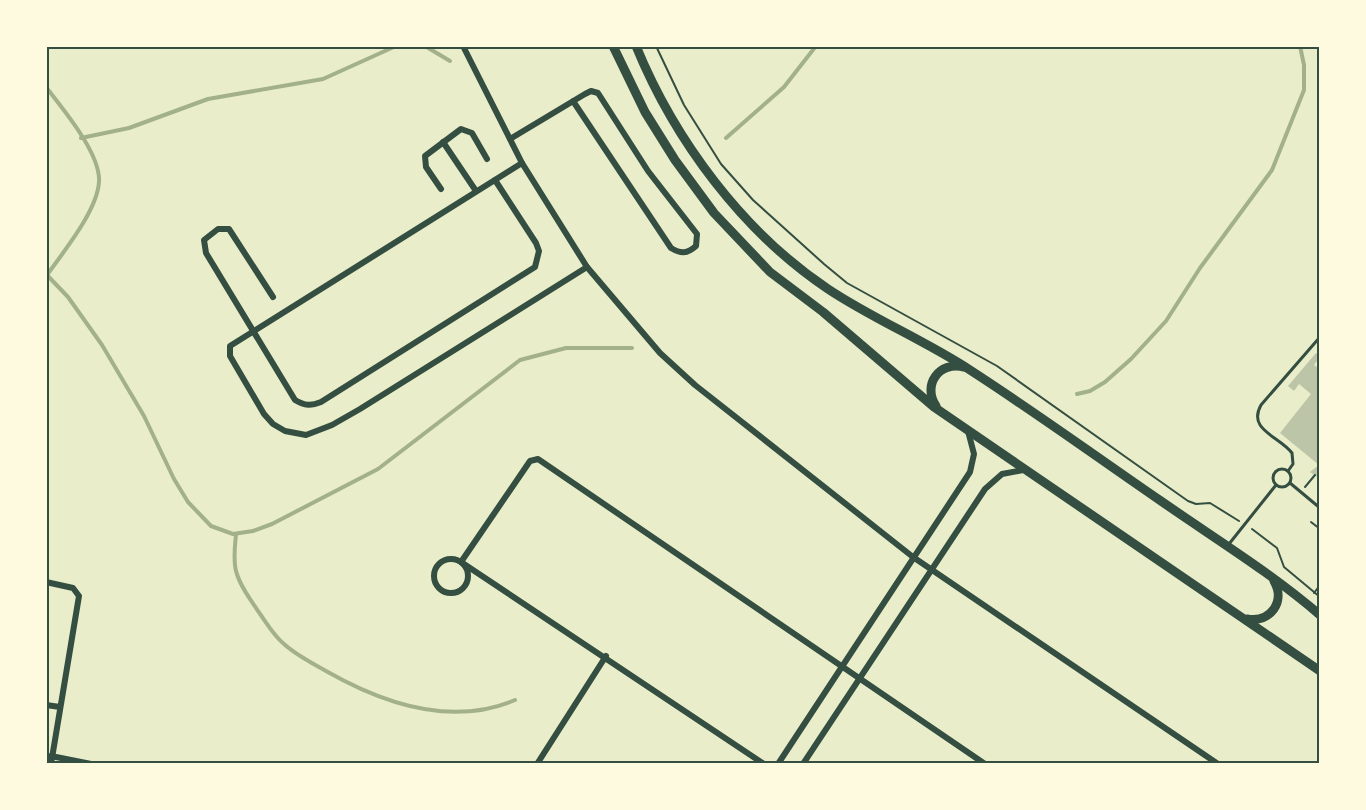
<svg xmlns="http://www.w3.org/2000/svg" width="1366" height="810" viewBox="0 0 1366 810" font-family="Rubik,sans-serif">
<rect width="100%" height="100%" fill="#e9edc9"/>
<g fill="none" stroke-linecap="round" stroke-linejoin="round">
<g stroke="#a3b18a" stroke-width="4">
<path d="M 425,46 L 450,61"/>
<path d="M 46,87 C 63,109 101,154 99,182 C 97,211 64,251 47,275"/>
<path d="M 81,138 L 129,128 L 208,99 L 323,79 L 396,46"/>
<path d="M 726,138 L 784,87 L 816,46"/>
<path d="M 46,274 L 68,297 L 102,345 L 144,416 L 174,479 L 188,502 L 211,526 L 233,534 L 253,531 L 272,524 L 378,469 L 520,360 L 566,348 L 632,348"/>
<path d="M 1077,394 L 1090,391 L 1105,382 L 1131,359 L 1166,321 L 1200,268 L 1272,170 L 1304,90 L 1304,65 L 1300,46"/>
<path d="M 236,534 C 235,546 233,559 236,571 C 240,586 250,599 258,611 C 266,622 273,635 284,644 C 296,655 312,663 326,671 C 382,703 452,727 515,700"/>
</g>
</g>
<path fill="#bcc5a7" d="M 1316,353 L 1320,357 L 1314,365 L 1320,369 L 1320,479 L 1310,472 L 1319,465 L 1280,433 L 1311,394 L 1299,384 L 1294,391 L 1288,386 Z"/>
<g fill="none" stroke-linecap="round" stroke-linejoin="round">
<g stroke="#344e41" stroke-width="2">
<path d="M 656,46 L 684,105 L 721,164 L 753,200 L 824,264 L 847,283 L 997,366 L 1188,501 L 1196,504 L 1210,503 L 1239,521"/>
<path d="M 1305,487 L 1315,475"/>
<path d="M 1311,522 L 1320,529"/>
<path d="M 1252,529 L 1277,548 L 1284,567 L 1320,597"/>
<path d="M 1314,593 L 1320,585"/>
</g>
<g stroke="#344e41" stroke-width="3">
<circle cx="1282" cy="478" r="9"/>
<path d="M 1288,471 L 1293,464 L 1292,453 C 1279,436 1247,430 1261,405 L 1320,337"/>
<path d="M 1290,483 L 1320,508"/>
<path d="M 1229,544 L 1276,485"/>
</g>
<g stroke="#344e41" stroke-width="6">
<path d="M 463,46 L 522,163 L 587,267 L 660,353 L 695,385 L 913,557 L 1218,764"/>
<path d="M 510,139 L 585,94 L 591,91 L 598,93 L 648,171 L 697,234 L 696,246 C 687,254 681,254 671,248 L 573,101"/>
<path d="M 443,142 L 476,191"/>
<path d="M 522,163 L 230,346 L 230,356 L 264,414 L 273,424 L 285,431 L 306,435 L 332,425 L 360,409 L 587,267"/>
<path d="M 441,189 L 426,167 L 425,156 L 461,129 L 472,133 L 487,159"/>
<path d="M 273,297 L 229,229 L 218,229 L 204,240 L 206,253 L 295,400 C 305,406 311,406 321,402 L 535,267 L 539,251 L 536,243 L 495,180"/>
<circle cx="451" cy="576" r="17"/>
<path d="M 46,582 L 73,588 L 79,596 L 51,764"/>
<path d="M 46,705 L 60,707"/>
<path d="M 51,756 L 91,764"/>
<path d="M 537,764 L 606,656"/>
<path d="M 764,764 L 461,562 L 530,461 L 538,459 L 985,764"/>
<path d="M 778,764 L 970,472 L 974,454 L 968,431"/>
<path d="M 803,764 L 985,489 L 1002,474 L 1023,470"/>
</g>
<g stroke="#344e41" stroke-width="9">
<path d="M 613,46 L 645,112 L 675,160 L 714,213 L 770,272 L 823,312 L 934,407 L 1320,671"/>
<path d="M 636,46 C 675,141 743,232 828,289 C 873,319 924,340 970,370 C 1035,412 1097,457 1161,501 C 1214,538 1270,572 1320,615"/>
<path d="M 936,406 C 922,385 939,361 964,367"/>
<path d="M 1247,619 C 1270,623 1286,602 1274,581"/>
</g>
</g>
<rect width="1366" height="810" fill="none" stroke="#fefae0" stroke-width="96"/>
<rect x="48" y="48" width="1270" height="714" fill="none" stroke="#344e41" stroke-width="2"/>
</svg>
